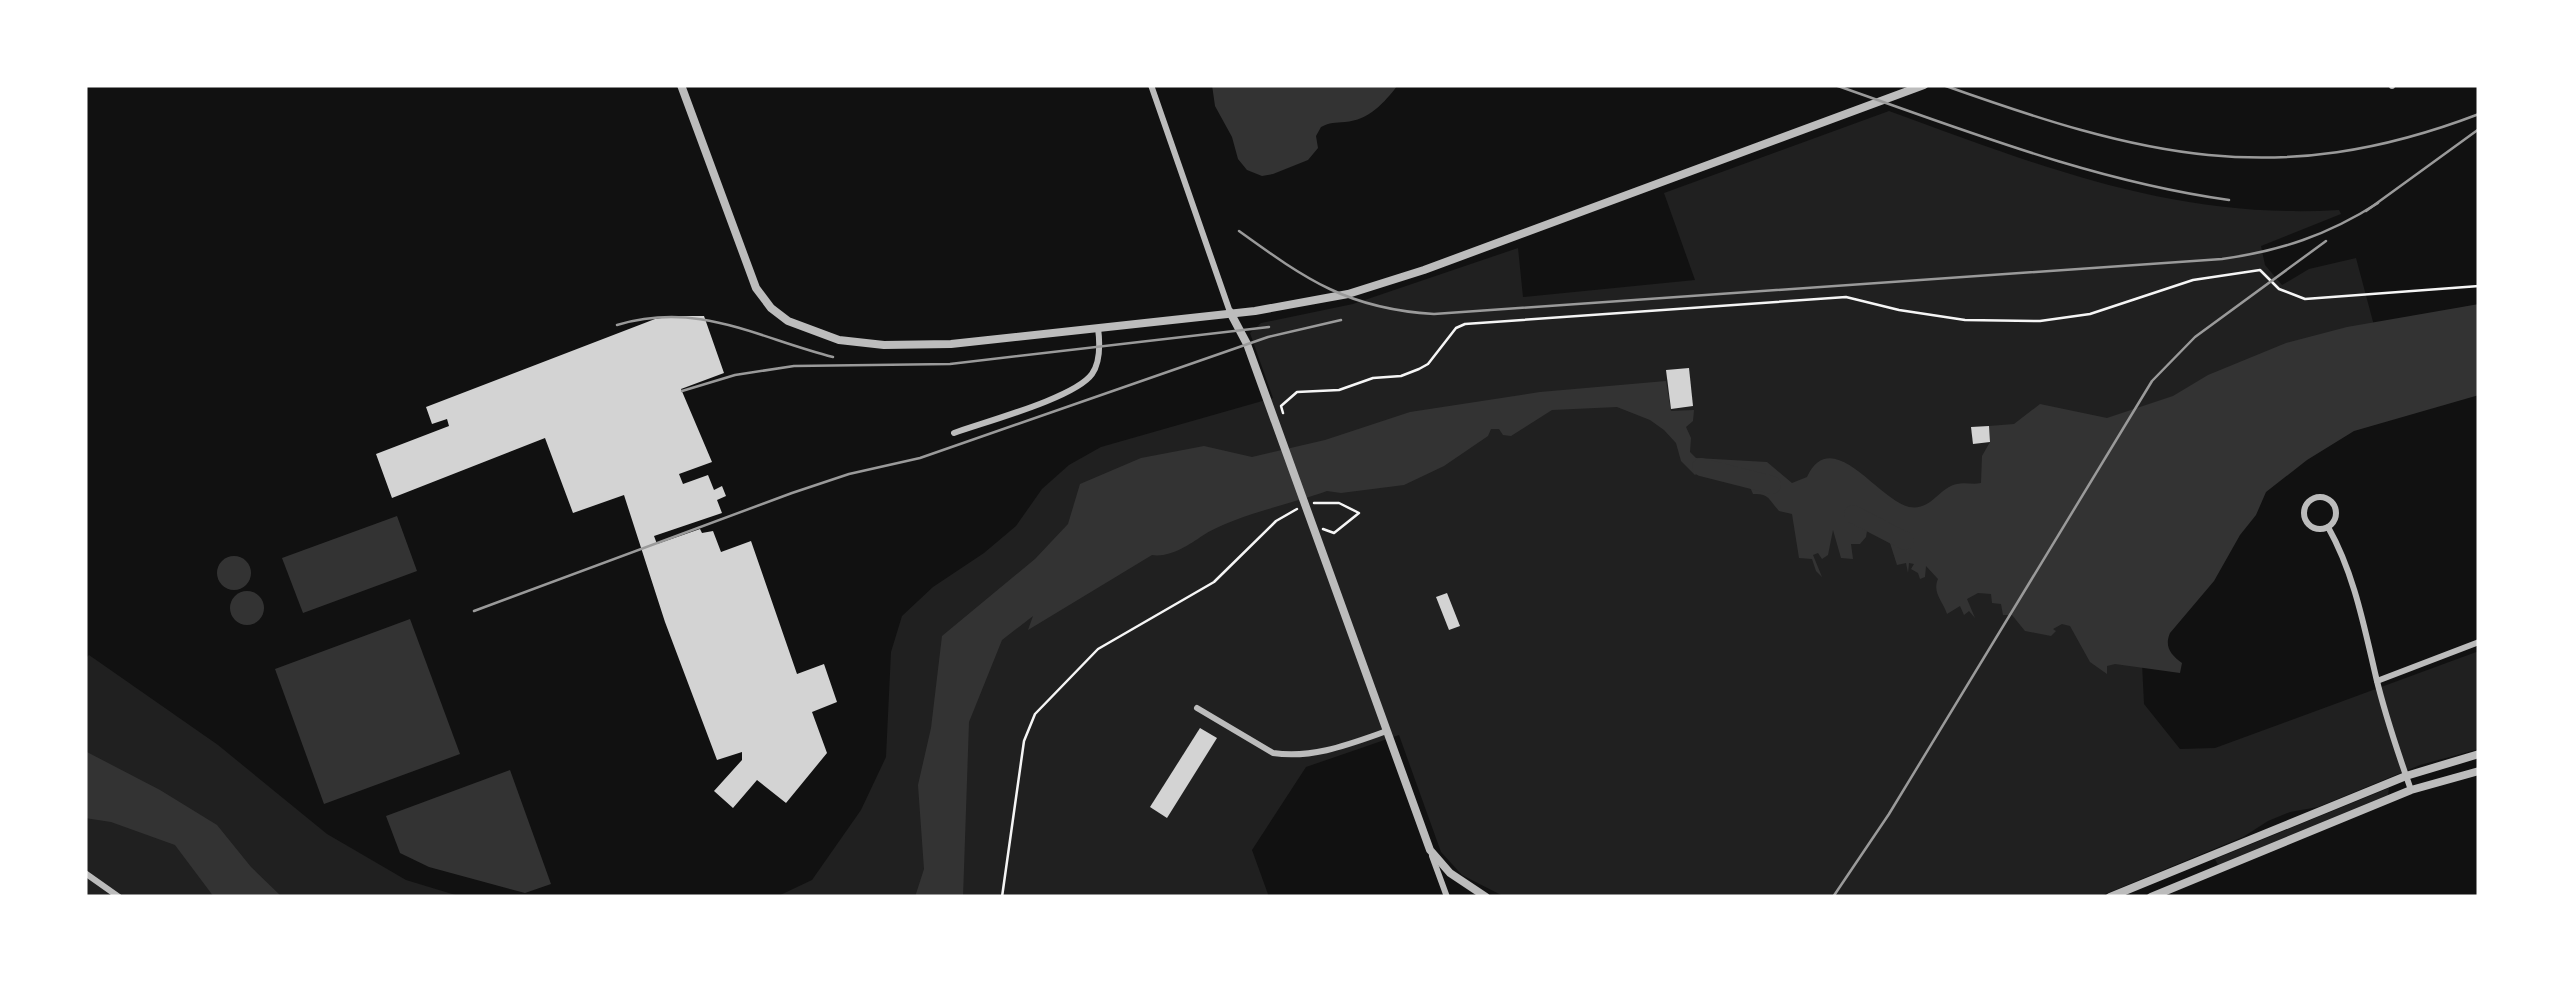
<svg xmlns="http://www.w3.org/2000/svg" width="2564" height="982" viewBox="0 0 2564 982" font-family="'IBM Plex Sans',sans-serif">
<rect width="100%" height="100%" fill="#111"/>
<g fill="#202020">
<path d="M 1889,111 C 2040,166 2174,220 2339,210 L 2341,214 L 2261,246 L 2265,265 L 2282,285 L 2309,269 L 2356,258 L 2392,393 L 2298,437 L 2140,623 L 2144,704 L 2180,749 L 2215,748 L 2479,651 L 2479,749 L 2420,765 L 2318,807 L 2290,812 L 2268,821 L 2243,837 L 2098,897 L 1505,897 L 1462,875 L 1441,852 L 1399,735 L 1306,767 L 1252,850 L 1269,897 L 776,897 L 812,880 L 861,810 L 886,757 L 891,652 L 902,616 L 933,587 L 984,553 L 1016,526 L 1042,489 L 1069,465 L 1101,447 L 1273,398 L 1250,333 L 1261,323 L 1353,304 L 1518,248 L 1523,297 L 1695,280 L 1664,193 Z"/>
<path d="M 89,655 L 218,745 L 327,834 L 406,880 L 462,897 L 85,897 L 85,659 Z"/>
<path d="M 2389,788 L 2388,795 L 2218,865 L 2215,859 Z"/>
</g>
<g fill="#333">
<path d="M 1212,85 L 1398,85 C 1384,103 1369,120 1345,122 C 1335,123 1330,122 1321,127 L 1316,136 L 1318,148 L 1308,160 L 1273,174 L 1262,176 L 1247,170 L 1238,159 L 1232,137 L 1215,106 Z"/>
<path d="M 2479,304 L 2479,395 L 2354,431 L 2307,460 L 2266,492 L 2256,515 L 2240,535 L 2214,581 L 2170,633 C 2164,647 2171,655 2182,663 L 2180,673 L 2115,664 L 2107,666 L 2107,674 L 2090,662 L 2070,626 L 2062,624 L 2053,629 L 2056,631 L 2051,636 L 2025,631 L 2012,615 L 2003,615 L 2001,604 L 1992,603 L 1991,594 L 1978,593 L 1967,599 L 1975,618 L 1969,611 L 1964,615 L 1960,606 L 1947,614 C 1943,601 1932,593 1938,579 L 1926,566 L 1925,577 L 1920,579 L 1918,573 L 1911,569 L 1914,564 L 1909,563 L 1908,573 L 1906,563 L 1897,565 L 1883,521 L 1868,525 L 1866,537 L 1860,544 L 1851,544 L 1853,559 L 1841,558 L 1833,530 L 1828,555 L 1822,559 L 1818,553 L 1813,555 L 1822,577 L 1816,571 L 1812,559 L 1799,558 L 1792,514 L 1779,511 C 1769,499 1768,493 1753,494 L 1744,473 L 1702,469 L 1695,475 L 1681,461 L 1676,443 L 1664,430 L 1650,420 L 1617,407 L 1552,410 L 1511,436 L 1503,435 L 1499,429 L 1491,429 L 1488,436 L 1444,466 L 1404,485 L 1341,493 L 1327,491 C 1291,504 1232,516 1202,536 C 1189,545 1169,558 1152,555 L 1028,630 L 1033,616 L 1002,640 L 969,722 L 963,897 L 915,897 L 924,869 L 918,785 L 931,728 L 942,636 L 1035,559 L 1068,524 L 1080,484 L 1141,458 L 1204,446 L 1252,457 L 1325,440 L 1410,412 L 1540,392 L 1666,381 L 1671,411 L 1694,410 L 1693,421 L 1686,427 L 1691,438 L 1690,452 L 1696,458 L 1767,462 L 1792,483 L 1807,477 C 1832,424 1878,500 1909,507 C 1932,511 1938,488 1957,484 C 1965,482 1973,485 1981,483 L 1982,456 L 1990,442 L 1989,426 L 2014,424 L 2040,404 L 2107,418 L 2173,396 L 2208,375 L 2286,343 L 2347,327 Z"/>
<path d="M 397,516 L 417,571 L 303,613 L 282,558 Z"/>
<circle cx="234" cy="573" r="17"/>
<circle cx="247" cy="608" r="17"/>
<path d="M 410,619 L 460,754 L 324,804 L 275,669 Z"/>
<path d="M 85,751 L 160,790 L 217,825 L 251,867 L 282,897 L 214,897 L 175,845 L 111,822 L 85,818 Z"/>
<path d="M 510,770 L 551,884 L 525,893 L 429,867 L 400,853 L 386,816 Z"/>
</g>
<g fill="none" stroke-linecap="round" stroke-linejoin="round">
<g stroke="#333" stroke-width="18">
<path d="M 1701,467 L 1772,485"/>
<path d="M 1853,514 L 1905,541"/>
</g>
</g>
<g fill="#d3d3d3">
<path d="M 675,316 L 704,316 L 724,373 L 681,389 L 712,462 L 679,474 L 683,484 L 708,475 L 714,490 L 722,486 L 726,496 L 717,500 L 722,513 L 654,536 L 657,544 L 700,529 L 702,533 L 713,531 L 721,552 L 751,541 L 797,674 L 824,664 L 837,702 L 812,712 L 827,753 L 786,803 L 757,780 L 733,808 L 714,791 L 742,760 L 742,752 L 717,760 L 665,622 L 624,495 L 573,513 L 545,438 L 392,498 L 376,454 L 449,426 L 447,419 L 432,424 L 426,407 L 655,319 Z"/>
<path d="M 1689,368 L 1693,406 L 1671,409 L 1666,370 Z"/>
<path d="M 1989,426 L 1990,442 L 1973,444 L 1971,427 Z"/>
<path d="M 1447,593 L 1460,626 L 1449,630 L 1436,597 Z"/>
<path d="M 1200,728 L 1217,738 L 1167,818 L 1150,807 Z"/>
</g>
<g fill="none" stroke-linecap="round" stroke-linejoin="round">
<g stroke="#f5f5f5" stroke-width="2.5">
<path d="M 1283,413 L 1281,406 L 1297,392 L 1339,390 L 1373,378 L 1401,376 L 1419,369 L 1428,364 L 1456,328 L 1465,324 L 1846,297 L 1899,310 L 1965,320 L 2040,321 L 2090,314 L 2193,280 L 2260,270 L 2279,289 L 2305,299 L 2479,286"/>
<path d="M 1314,503 L 1339,503 L 1359,513 L 1334,533 L 1323,529"/>
<path d="M 1002,897 L 1024,741 L 1035,714 L 1098,649 L 1214,582 L 1276,521 L 1297,509"/>
</g>
<g stroke="#bcbcbc" stroke-width="6">
<path d="M 1151,85 L 1230,312"/>
<path d="M 2392,85 L 2392,86"/>
<path d="M 954,433 C 984,422 1075,398 1092,374 C 1101,361 1100,343 1098,328"/>
<circle cx="2320" cy="513" r="16"/>
<path d="M 2328,527 C 2354,573 2364,626 2376,677 C 2385,715 2398,753 2411,790"/>
<path d="M 2377,681 L 2479,642"/>
<path d="M 1197,708 L 1273,753 C 1313,759 1350,744 1387,731"/>
<path d="M 1432,856 L 1447,897"/>
<path d="M 85,873 L 119,897"/>
</g>
<g stroke="#bcbcbc" stroke-width="8">
<path d="M 681,85 L 756,288 L 771,308 L 788,321 L 839,340 L 884,345 L 951,344 L 1255,311 L 1348,294 L 1424,270 L 1924,85"/>
<path d="M 1230,312 L 1247,344 L 1430,850 L 1450,873 L 1486,897"/>
<path d="M 2110,897 L 2406,776 L 2479,754"/>
<path d="M 2151,897 L 2411,790 L 2479,771"/>
</g>
<g stroke="#9a9a9a" stroke-width="2.5">
<path d="M 1835,85 C 1964,130 2093,181 2229,200"/>
<path d="M 1943,85 C 2140,155 2275,192 2479,114"/>
<path d="M 2366,211 L 2479,129"/>
<path d="M 1239,231 C 1307,280 1348,309 1434,314 L 2222,259 C 2280,251 2328,235 2378,203"/>
<path d="M 617,325 C 699,301 755,337 833,357"/>
<path d="M 682,391 L 735,375 L 794,366 L 950,364 L 1269,327"/>
<path d="M 474,611 L 792,493 L 849,474 L 920,458 L 1268,337 L 1341,320"/>
<path d="M 1833,897 L 1889,814 L 2152,381 L 2195,337 L 2326,241"/>
</g>
</g>
<rect width="2564" height="982" fill="none" stroke="#ffffff" stroke-width="175"/>
</svg>
